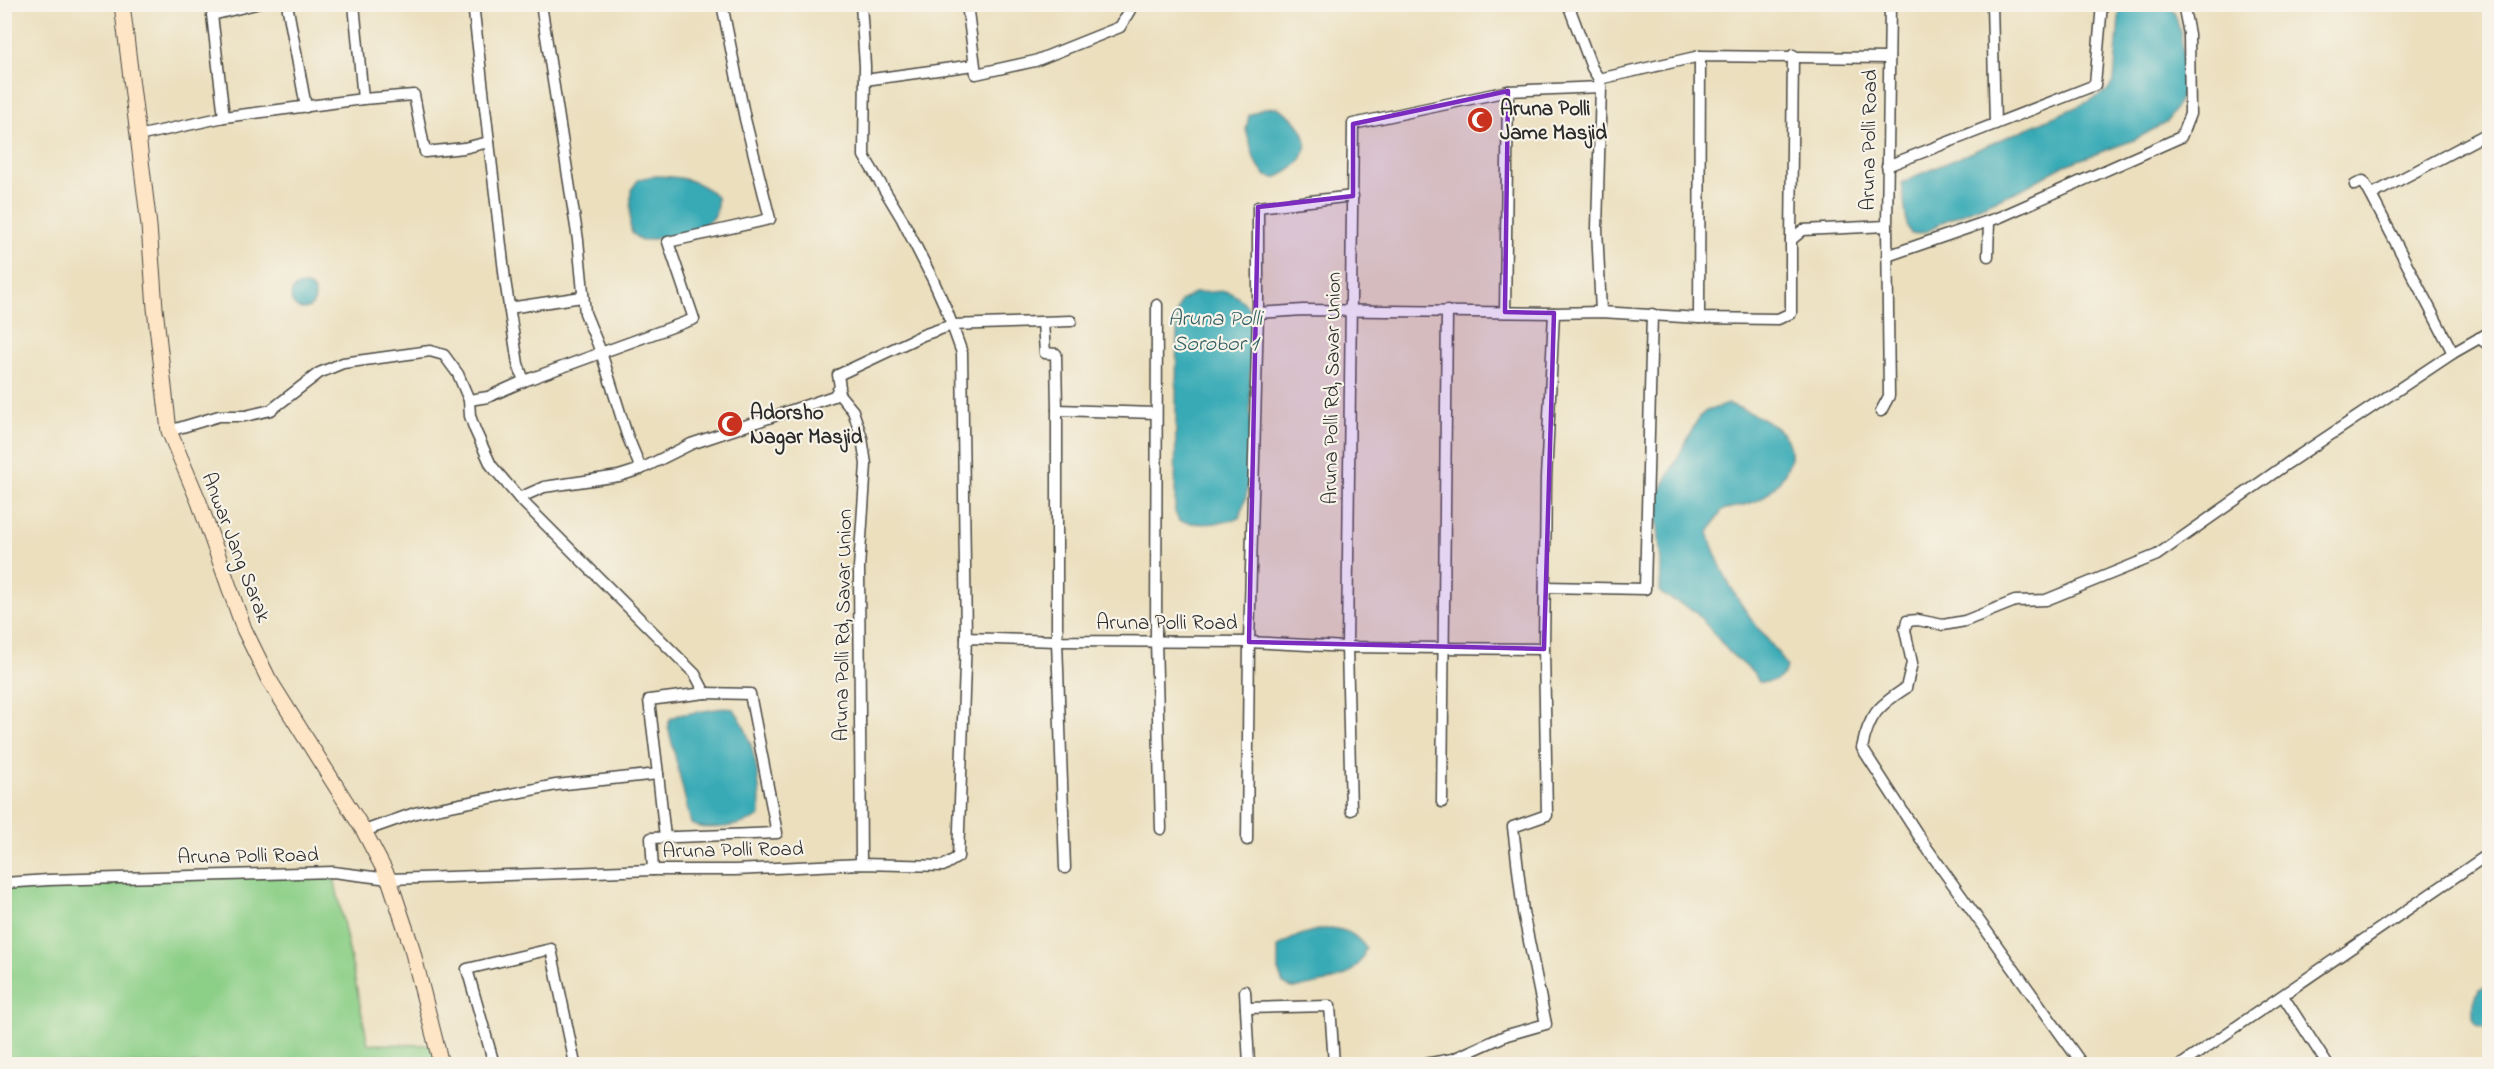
<svg xmlns="http://www.w3.org/2000/svg" width="2494" height="1069" viewBox="0 0 2494 1069" font-family="'Indie Flower',sans-serif">
<rect width="100%" height="100%" fill="#f7f3e8"/>
<filter id="ink" filterUnits="userSpaceOnUse"><feTurbulence type="fractalNoise" baseFrequency=".0167" numOctaves="2"/><feDisplacementMap in="SourceGraphic" scale="12" xChannelSelector="R" yChannelSelector="G"/><feConvolveMatrix kernelMatrix="1 2 1 2 8 2 1 2 1" color-interpolation-filters="sRGB"/></filter>
<filter id="wash" filterUnits="userSpaceOnUse"><feTurbulence type="fractalNoise" baseFrequency=".008" numOctaves="4" result="noise"/><feDisplacementMap in="SourceGraphic" scale="24" xChannelSelector="R" yChannelSelector="G"/><feGaussianBlur stdDeviation="1.35" result="paint"/><feColorMatrix in="noise" values="0 0 0 0 0 0 0 0 0 0 0 0 0 0 0 0 0 1.4 0 .05"/><feComposite in="paint" operator="in"/></filter>
<g filter="url(#wash)">
<rect width="100%" height="100%" fill="#ebdfbe"/>
<path fill="#8ccf87" stroke="#5c7d59" stroke-width="1.5" d="M 333,872 L 368,1044 L 436,1045 L 441,1064 L 5,1064 L 4,887 Z"/>
<g fill="#39aab6" stroke="#326a70" stroke-width="1.5">
<path d="M 2120,5 L 2167,5 L 2174,11 L 2181,35 L 2185,79 L 2182,96 L 2167,122 L 2134,140 L 2065,165 L 2020,190 L 1942,222 C 1932,230 1924,234 1911,234 L 1907,225 L 1902,183 L 1916,176 L 2088,102 L 2106,92 L 2114,81 Z"/>
<path d="M 1277,107 C 1314,128 1317,160 1275,178 L 1266,176 L 1255,161 L 1246,130 L 1249,115 L 1264,108 Z"/>
<path d="M 653,176 C 677,176 699,179 717,197 C 717,205 718,215 711,220 C 693,234 663,237 641,241 L 632,233 L 630,225 L 631,190 L 639,179 Z"/>
<circle cx="303" cy="297" r="12"/>
<path d="M 1225,291 C 1238,295 1250,305 1253,319 C 1255,336 1250,357 1250,375 C 1249,422 1258,474 1239,518 C 1219,525 1199,525 1179,521 L 1175,512 L 1177,312 L 1181,301 L 1194,293 Z"/>
<path d="M 1729,404 C 1745,410 1779,424 1787,440 C 1798,462 1779,485 1762,498 C 1751,505 1734,507 1722,510 L 1708,533 C 1719,568 1736,600 1759,629 C 1769,642 1779,652 1787,667 C 1782,681 1772,683 1759,682 L 1754,673 L 1730,653 L 1695,611 L 1663,595 L 1660,592 L 1661,564 L 1657,516 L 1659,493 L 1699,417 L 1706,411 Z"/>
<path d="M 723,708 L 734,709 C 754,737 761,781 760,816 C 745,826 707,832 691,824 L 668,726 L 670,719 L 678,715 Z"/>
<path d="M 1331,928 C 1348,930 1356,935 1366,948 C 1355,983 1329,980 1299,988 L 1292,988 L 1283,984 L 1278,970 L 1278,947 C 1294,936 1311,930 1331,928 Z"/>
<path d="M 2489,985 L 2489,1027 C 2465,1029 2473,1002 2479,989 Z"/>
</g>
</g>
<g filter="url(#ink)">
<g fill="none" stroke-linecap="round" stroke-linejoin="round">
<g stroke="#484641" stroke-width="13">
<g id="minor">
<path d="M 287,4 L 306,107"/>
<path d="M 354,4 L 363,99"/>
<path d="M 473,4 L 505,280 L 518,364 L 524,381"/>
<path d="M 541,4 L 578,240 L 585,313 L 601,352 L 627,435 L 641,469 L 691,444 L 834,396 L 840,387 L 838,375 L 923,335 L 952,325 L 1071,321"/>
<path d="M 861,4 L 865,66 L 864,156 L 902,219 L 933,280 L 947,311 L 962,353 L 966,638"/>
<path d="M 967,4 L 976,74 L 1035,61 L 1120,27 L 1130,10 L 1130,4"/>
<path d="M 1568,4 L 1592,68 L 1599,79"/>
<path d="M 1992,4 L 1995,124"/>
<path d="M 865,80 L 974,65"/>
<path d="M 224,117 L 212,15 L 256,4"/>
<path d="M 138,136 L 224,117 L 363,99 L 414,95 L 425,152 L 464,148 L 489,142"/>
<path d="M 1887,166 L 2095,85 L 2102,4"/>
<path d="M 2355,185 L 2363,181 L 2371,195"/>
<path d="M 1791,240 L 1793,55"/>
<path d="M 1887,256 L 2000,217 L 2181,137 L 2190,114 L 2189,34 L 2183,4"/>
<path d="M 1988,256 L 1989,221"/>
<path d="M 1157,305 L 1156,640 L 1161,829"/>
<path d="M 509,308 L 582,297"/>
<path d="M 1505,312 L 1508,91 L 1601,87"/>
<path d="M 1601,312 L 1597,228 L 1601,87 L 1599,79 L 1700,56 L 1889,58"/>
<path d="M 1258,313 L 1258,207 L 1353,196"/>
<path d="M 1699,318 L 1700,56"/>
<path d="M 1043,322 L 1045,353 L 1056,354 L 1057,410"/>
<path d="M 2479,338 L 2490,346"/>
<path d="M 2453,353 L 2490,332"/>
<path d="M 838,393 L 853,411 L 862,438 L 866,464 L 859,568 L 861,864"/>
<path d="M 469,400 L 488,397 L 524,381 L 694,319 L 668,242 L 770,219 L 745,119 L 722,4"/>
<path d="M 1881,411 L 1889,396 L 1887,226"/>
<path d="M 169,431 L 219,416 L 245,416 L 271,410 L 319,373 L 343,363 L 430,351 L 444,355 L 458,374 L 469,400 L 470,416 L 475,430 L 491,465 L 519,498 L 695,674 L 705,693 L 649,700 L 658,774 L 556,785 L 415,813 L 364,831"/>
<path d="M 519,498 L 544,487 L 619,476 L 641,469"/>
<path d="M 1545,587 L 1645,589 L 1652,314"/>
<path d="M 658,774 L 665,837"/>
<path d="M 1442,802 L 1447,311"/>
<path d="M 1351,810 L 1347,647 L 1353,124 L 1508,91"/>
<path d="M 1247,840 L 1249,642 L 1258,313 L 1303,310 L 1554,313"/>
<path d="M 1065,868 L 1057,641 L 1057,410 L 1156,413"/>
<path d="M 653,870 L 651,838 L 777,833 L 750,694 L 705,693"/>
<path d="M 4,883 L 48,880 L 333,872 L 389,879 L 653,870 L 735,870 L 861,864 L 943,866 L 958,857 L 966,638 L 1057,641 L 1249,642 L 1347,647 L 1544,649 L 1546,478 L 1554,313 L 1601,312 L 1699,318 L 1778,319 L 1791,313 L 1791,240 L 1803,230 L 1887,226 L 1890,4"/>
<path d="M 1245,991 L 1249,1064"/>
<path d="M 2283,996 L 2327,1064"/>
<path d="M 1246,1008 L 1330,1006 L 1334,1064"/>
<path d="M 494,1064 L 467,969 L 551,949 L 575,1064"/>
<path d="M 1425,1064 L 1453,1059 L 1507,1035 L 1546,1024 L 1523,912 L 1513,827 L 1547,815 L 1544,649"/>
<path d="M 2082,1064 L 1924,844 L 1862,748 C 1869,715 1878,706 1906,688 L 1912,663 L 1905,630 L 1907,621 L 1918,620 L 1943,625 L 1965,621 L 2015,601 L 2046,600 L 2157,555 L 2288,463 L 2453,353 L 2371,195 L 2490,132"/>
<path d="M 2182,1064 L 2490,853"/>
</g>
</g>
<g stroke="#484641" stroke-width="17">
<path id="secondary" d="M 122,4 L 149,226 L 155,308 L 169,431 L 199,502 L 244,629 L 268,678 L 364,831 L 389,879 L 411,945 L 441,1064"/>
</g>
<use href="#minor" stroke="#fff" stroke-width="10"/>
<use href="#secondary" stroke="#fee5c5" stroke-width="15"/>
</g>
</g>
<path fill="#7b2cbf" fill-opacity="0.2" stroke="#7b2cbf" stroke-width="4.5" stroke-linejoin="round" d="M 1508,91 L 1505,312 L 1554,313 L 1544,649 L 1249,642 L 1258,207 L 1353,196 L 1353,124 Z"/>
<defs>
<g id="mosque-disc" transform="scale(1.35)"><circle r="9.5" fill="#c8321e" stroke="#f7f3e8"/><path d="M3.5-4.9A6 6 0 1 0 3.5 4.9A5 5 0 1 1 3.5-4.9Z" fill="#fff"/></g>
</defs>
<g fill-rule="evenodd">
<use href="#mosque-disc" x="1480" y="120"/>
<use href="#mosque-disc" x="730" y="424"/>
</g>
<g text-anchor="middle" stroke-width="4.5" stroke-linejoin="round" paint-order="stroke">
<g font-size="21" font-weight="bold" fill="#2b2b2b" stroke="#f7f3e8" text-anchor="start">
<text x="1500" y="115">Aruna Polli<tspan x="1500" dy="24">Jame Masjid</tspan></text>
<text x="750" y="419">Adorsho<tspan x="750" dy="24">Nagar Masjid</tspan></text>
</g>
<g font-size="21" fill="#2b2b2b" stroke="#f7f3e8">
<text transform="translate(1868 140) rotate(-89)" y="7">Aruna Polli Road</text>
<text transform="translate(1331 388) rotate(-89)" y="7">Aruna Polli Rd, Savar Union</text>
<text transform="translate(237 547) rotate(69)" y="7">Anwar Jang Sarak</text>
<text x="1167" y="629">Aruna Polli Road</text>
<text transform="translate(842 625) rotate(-89)" y="7">Aruna Polli Rd, Savar Union</text>
<text transform="translate(733 849) rotate(-1)" y="7">Aruna Polli Road</text>
<text transform="translate(248 855) rotate(-1)" y="7">Aruna Polli Road</text>
</g>
<g font-size="22" font-style="italic" fill="#315e63" stroke="#f7f3e8">
<text x="1215" y="325">Aruna Polli<tspan x="1215" dy="25">Sorobor 1</tspan></text>
</g>
</g>
<rect width="2494" height="1069" fill="none" stroke="#f7f3e8" stroke-width="24"/>
</svg>
